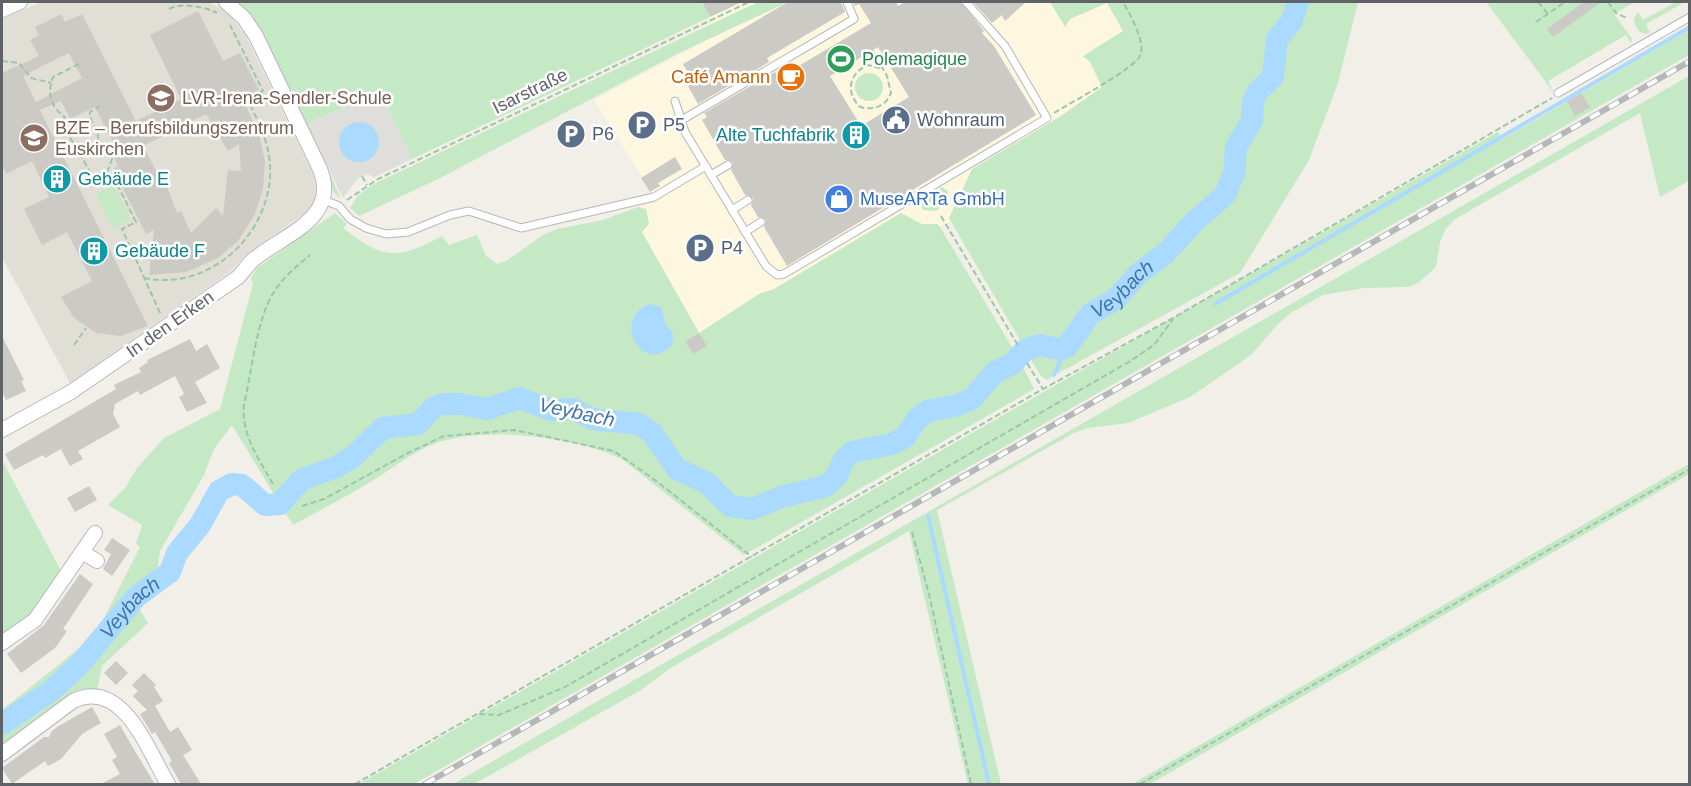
<svg xmlns="http://www.w3.org/2000/svg" width="1691" height="786" viewBox="0 0 1691 786" font-family="Arial,sans-serif">
<rect width="100%" height="100%" fill="#f1efe8"/>
<path fill="#fef7e0" d="M 702,2 L 1138,2 L 1165,81 L 952,221 L 703,339 L 642,232 L 646,209 L 638,207 L 657,201 L 594,100 L 716,35 Z"/>
<path fill="#e0deda" d="M 379,90 L 412,159 L 374,177 L 367,174 L 357,179 L 343,198 L 307,125 Z"/>
<path fill="#e1ded6" d="M 41,2 L 209,2 L 227,12 L 245,34 L 314,176 L 316,190 L 314,203 L 307,212 L 246,255 L 230,272 L 70,383 L 2,257 L 2,19 Z"/>
<g fill="#c5e8c5" fill-rule="evenodd">
<path d="M 237,2 L 702,2 L 710,17 L 412,159 L 379,90 L 308,124 L 341,199 L 333,192 L 329,175 L 256,23 Z"/>
<path d="M 758,2 L 788,2 L 677,54 L 438,179 L 359,216 L 350,208 L 358,195 L 374,184 Z"/>
<path d="M 1050,2 L 1293,2 L 1290,13 L 1272,40 L 1272,71 L 1256,86 L 1250,96 L 1250,118 L 1232,147 L 1232,173 L 1229,183 L 1216,200 L 1193,219 L 1170,246 L 1136,272 L 1118,293 L 1085,315 L 1069,342 L 1062,345 L 1038,342 L 1024,347 L 949,218 L 972,169 L 1061,116 L 1102,87 L 1090,62 L 1083,56 L 1123,31 L 1107,3 L 1070,19 L 1065,27 Z"/>
<path d="M 1304,2 L 1358,2 L 1338,83 L 1309,160 L 1240,273 L 1057,374 L 1064,355 L 1078,340 L 1088,321 L 1118,302 L 1145,272 L 1172,252 L 1200,220 L 1227,198 L 1236,181 L 1240,144 L 1255,123 L 1257,99 L 1276,78 L 1280,66 L 1281,42 L 1299,20 Z"/>
<path d="M 1486,2 L 1635,2 L 1614,14 L 1632,39 L 1631,44 L 1626,35 L 1548,81 L 1554,93 Z"/>
<path d="M 1676,2 L 1685,2 L 1646,24 L 1650,33 C 1640,36 1635,28 1634,19 L 1638,12 L 1643,20 Z"/>
<path d="M 1689,30 L 1689,55 L 414,784 L 359,784 L 1498,132 L 1503,139 Z"/>
<circle cx="869" cy="87" r="14"/>
<path d="M 1689,76 L 1689,181 L 1660,197 L 1640,113 L 1455,219 L 1445,230 L 1440,242 L 1436,267 L 1418,283 L 1408,287 L 1364,288 L 1323,295 L 1292,312 L 1278,324 L 1251,355 L 1190,397 L 1128,423 L 1087,428 L 1072,434 L 937,510 L 1001,784 L 968,784 L 909,531 L 669,669 L 641,690 L 474,784 L 453,784 Z"/>
<path d="M 113,185 L 131,219 L 113,228 L 96,194 Z"/>
<path d="M 942,187 L 948,191 L 947,201 L 936,211 L 923,210 L 920,202 Z"/>
<path d="M 638,207 L 646,209 L 649,224 L 642,232 L 699,333 L 759,294 L 774,289 L 901,213 L 922,224 L 937,224 L 940,227 L 1016,354 L 992,371 L 967,399 L 925,409 L 892,441 L 853,448 L 844,456 L 833,476 L 820,486 L 781,494 L 758,506 L 748,507 L 723,494 L 705,477 L 681,468 L 654,431 L 647,425 L 631,418 L 597,418 L 578,407 L 547,404 L 518,392 L 488,402 L 439,398 L 430,403 L 420,419 L 397,420 L 378,425 L 344,457 L 300,474 L 291,483 L 283,500 L 278,501 L 232,425 L 214,449 L 204,475 L 160,551 L 158,566 L 152,577 L 136,587 L 132,597 L 148,623 L 102,666 L 97,691 L 67,699 L 2,746 L 2,710 L 82,646 L 102,622 L 140,547 L 136,544 L 142,525 L 108,505 L 126,487 L 137,468 L 164,438 L 220,409 L 253,284 L 251,278 L 257,268 L 335,213 L 347,224 L 343,228 C 383,259 396,261 442,236 L 449,245 L 477,235 L 486,256 L 497,264 L 506,261 L 543,235 L 557,229 L 603,220 ZM 699,333 L 706,346 L 693,354 L 685,341 Z"/>
<path d="M 1043,347 L 1063,353 L 1052,377 L 1047,380 L 1041,376 L 1026,352 Z"/>
<path d="M 1020,361 L 1034,389 L 744,555 L 623,460 C 576,436 480,425 431,445 C 412,453 394,467 377,478 C 349,495 321,510 293,525 L 283,509 L 299,488 L 307,482 L 337,472 L 359,459 L 380,433 L 398,428 L 420,428 L 435,414 L 450,408 L 489,414 L 525,404 L 560,414 L 564,418 L 573,414 L 595,424 L 630,426 L 650,435 L 674,473 L 706,487 L 722,506 L 738,516 L 756,514 L 789,500 L 824,493 L 837,483 L 852,458 L 894,449 L 909,439 L 927,418 L 972,406 L 997,377 Z"/>
<path d="M 2,460 L 62,573 L 38,610 L 2,638 Z"/>
<path d="M 1689,464 L 1689,474 L 1150,784 L 1132,784 Z"/>
</g>
<g fill="#aadaff">
<circle cx="359" cy="142" r="20"/>
<path d="M 649,304 L 661,307 C 663,311 663,318 665,322 C 671,331 675,333 672,345 C 644,376 610,321 649,304 Z"/>
</g>
<g fill="none" stroke-linecap="round" stroke-linejoin="round">
<g stroke="#aadaff" stroke-width="4">
<path d="M 1215,304 L 1690,27"/>
<path d="M 1054,375 L 1067,347"/>
<path d="M 928,516 L 989,784"/>
</g>
<path stroke="#aadaff" stroke-width="22" id="s1" d="M 2,724 L 51,691 L 80,664 L 136,597 L 170,572 L 177,553 L 200,525 L 219,491 L 232,484 L 242,485 L 265,505 L 280,504 L 301,480 L 336,467 L 354,456 L 383,428 L 418,424 L 434,407 L 442,404 L 460,404 L 487,409 L 519,398 L 551,410 L 574,409 L 592,419 L 639,424 L 652,433 L 677,469 L 707,483 L 730,506 L 753,509 L 781,497 L 826,486 L 837,476 L 843,461 L 852,452 L 892,444 L 905,437 L 918,418 L 927,411 L 959,405 L 973,398 L 995,372 L 1012,364 L 1025,350 L 1040,345 L 1059,349 L 1067,347 L 1090,314 L 1116,299 L 1138,274 L 1166,253 L 1193,223 L 1225,195 L 1234,173 L 1236,147 L 1252,121 L 1253,102 L 1258,91 L 1273,77 L 1277,39 L 1292,21 L 1298,2"/>
</g>
<g fill="#cccac5" fill-rule="evenodd">
<path d="M 702,2 L 742,2 L 710,17 Z"/>
<path d="M 788,2 L 841,2 L 845,12 L 767,58 L 769,62 L 698,104 L 688,86 L 694,82 L 683,64 Z"/>
<path d="M 853,2 L 896,2 L 898,6 L 905,2 L 961,2 L 984,31 L 982,33 L 994,46 L 1036,115 L 787,266 L 764,227 L 766,220 L 758,217 L 751,205 L 753,198 L 745,195 L 731,170 L 733,163 L 725,160 L 702,120 L 707,117 L 704,113 L 775,72 L 777,75 L 786,70 L 787,73 L 871,23 L 859,4 L 855,6 ZM 878,47 L 909,97 L 861,126 L 830,76 Z"/>
<path d="M 973,2 L 1026,2 L 1005,21 L 1002,15 L 992,23 Z"/>
<path d="M 1584,2 L 1601,2 L 1553,37 L 1547,29 Z"/>
<path d="M 198,11 L 223,61 L 240,53 L 259,90 L 242,98 L 259,134 L 265,162 L 263,189 L 255,214 L 238,241 L 218,258 L 186,272 L 149,275 L 154,230 L 146,234 L 113,169 L 118,166 L 108,146 L 113,143 L 95,107 L 70,119 L 61,101 L 40,110 L 148,326 L 120,336 L 96,333 L 74,318 L 61,297 L 92,281 L 67,232 L 42,245 L 24,209 L 49,197 L 32,161 L 6,174 L 2,164 L 2,73 L 39,56 L 30,40 L 39,35 L 35,27 L 61,14 L 65,22 L 82,14 L 136,121 L 181,99 L 150,35 ZM 69,53 L 82,78 L 36,102 L 23,76 ZM 206,114 L 228,151 L 239,144 L 241,171 L 228,170 L 223,216 L 216,208 L 191,233 L 181,211 L 177,213 L 165,181 L 162,182 L 143,146 Z"/>
<path d="M 1581,93 L 1590,107 L 1575,116 L 1567,101 Z"/>
<path d="M 675,157 L 682,169 L 658,183 L 660,186 L 650,192 L 641,178 Z"/>
<path d="M 699,333 L 707,346 L 693,354 L 685,341 Z"/>
<path d="M 2,336 L 24,380 L 21,381 L 26,391 L 6,400 L 2,391 Z"/>
<path d="M 190,339 L 196,351 L 207,344 L 220,368 L 195,382 L 207,403 L 187,412 L 179,397 L 184,394 L 175,376 L 140,395 L 138,391 L 115,404 L 113,414 L 120,427 L 78,451 L 83,459 L 70,466 L 61,449 L 45,458 L 43,455 L 14,470 L 5,454 L 116,389 L 114,385 L 141,372 L 139,368 L 148,362 L 147,360 Z"/>
<path d="M 89,486 L 97,500 L 75,512 L 67,498 Z"/>
<path d="M 112,538 L 130,550 L 112,576 L 103,569 L 111,554 L 104,550 Z"/>
<path d="M 80,574 L 93,584 L 63,629 L 67,631 L 55,648 L 21,673 L 7,654 L 44,625 Z"/>
<path d="M 116,661 L 128,673 L 116,685 L 104,673 Z"/>
<path d="M 144,673 L 156,685 L 154,687 L 163,701 L 155,706 L 170,732 L 178,727 L 192,750 L 183,755 L 201,784 L 181,784 L 169,763 L 172,761 L 155,732 L 152,734 L 140,714 L 147,710 L 133,696 L 138,691 L 132,685 Z"/>
<path d="M 92,707 L 101,723 L 82,734 L 61,759 L 48,766 L 45,761 L 12,784 L 2,768 L 44,737 L 49,737 L 51,732 L 57,727 Z"/>
<path d="M 120,725 L 133,748 L 155,784 L 101,784 L 120,774 L 112,760 L 117,757 L 104,734 Z"/>
</g>
<g fill="none" stroke-linecap="round" stroke-linejoin="round">
<g stroke="#b5b8bc" stroke-width="9">
<g id="lane">
<path d="M 1558,93 L 1690,17"/>
<path d="M 675,101 L 685,132 L 766,266 L 777,275 L 784,274 L 1047,118 L 1005,46 L 966,2"/>
<path d="M 680,121 L 854,19 L 847,2"/>
<path d="M 711,175 L 728,165"/>
<path d="M 324,200 L 339,206 L 350,219 L 366,228 L 386,234 L 408,232 L 450,215 L 469,211 L 521,228 L 654,197 L 706,166"/>
<path d="M 732,210 L 748,200"/>
<path d="M 745,232 L 761,222"/>
</g>
</g>
<g stroke="#b5b8bc" stroke-width="16">
<g id="street">
<path d="M 2,10 L 20,2"/>
<path d="M 2,430 L 71,392 L 237,278 C 243,273 247,265 253,260 C 284,234 342,218 319,167 L 256,36 L 244,18 L 226,2"/>
<path d="M 82,552 L 97,561"/>
<path d="M 2,643 L 35,620 L 95,533"/>
<path d="M 2,754 L 73,701 C 123,677 148,751 168,784"/>
</g>
</g>
<g stroke="#9cc7a9" stroke-width="2" stroke-dasharray="6 3" stroke-linecap="butt">
<path d="M 1538,2 L 1548,14"/>
<path d="M 1608,2 L 1616,13 L 1627,18"/>
<path d="M 169,9 C 179,2 207,7 217,13"/>
<path d="M 1536,22 L 1565,2"/>
<path d="M 872,50 L 887,76 L 891,93 C 886,106 874,111 860,107 C 845,92 849,73 868,65 L 883,69"/>
<path d="M 2,61 L 19,63 L 31,78 L 51,83"/>
<path d="M 79,64 L 53,77 C 47,94 50,106 65,117 L 61,122 L 92,175 L 115,180 L 136,222 L 122,229 L 161,315"/>
<path d="M 1054,113 C 1070,103 1138,67 1141,54 C 1144,38 1130,15 1123,2"/>
<path d="M 98,140 C 99,129 89,122 90,112 L 100,106"/>
<path d="M 79,150 L 98,140 L 102,142 L 112,159 L 105,178"/>
<path d="M 362,176 L 367,185"/>
<path d="M 347,200 L 378,179 L 749,2"/>
<path d="M 941,216 L 1019,347"/>
<path d="M 133,251 L 151,255"/>
<path d="M 144,278 C 211,292 274,232 270,164 C 268,140 258,120 247,99 L 263,91 L 230,25"/>
<path d="M 74,345 L 86,328"/>
<path d="M 1027,363 L 1043,389"/>
<path d="M 273,484 C 259,459 241,435 244,405 C 252,371 256,320 274,292 C 284,276 297,266 310,255"/>
<path d="M 302,506 L 324,499 L 408,453 L 444,436 L 514,430 L 614,451 L 659,483 L 752,557"/>
<path d="M 912,532 L 929,594 L 971,784"/>
<path d="M 479,714 L 499,715 L 565,687 L 1132,360 L 1154,345 L 1173,319"/>
<path d="M 355,784 L 1043,389 L 1173,318 L 1552,98"/>
<path d="M 1140,784 L 1690,469"/>
</g>
<use href="#lane" stroke="#fff" stroke-width="7"/>
<use href="#street" stroke="#fff" stroke-width="14"/>
<g stroke="#b6b7b8" stroke-width="6">
<path id="rail" d="M 425,784 L 1690,61"/>
</g>
<use href="#rail" stroke="#fff" stroke-width="4" stroke-dasharray="11" stroke-linecap="butt"/>
</g>
<defs>
<g id="stadium-disc" transform="scale(1.5)"><circle r="9.5" fill="#2e9e5b" stroke="#fff"/><path d="M0-5a6.5 5 0 1 0 0 10a6.5 5 0 1 0 0-10ZM-3.5-1.8h7v3.6h-7Z" fill="#fff"/></g>
<g id="cafe-disc" transform="scale(1.5)"><circle r="9.5" fill="#e8710a" stroke="#fff"/><path d="M-5.5-4.5H6V0H3Q3 3.5 0 3.5H-2.5Q-5.5 3.5-5.5 0ZM3-3.2v2h1.7v-2ZM-6 4.5H4V6H-6Z" fill="#fff"/></g>
<g id="school-disc" transform="scale(1.5)"><circle r="9.5" fill="#8d6e63" stroke="#fff"/><path d="M0-5L7-2L0 1L-7-2ZM-4 1L0 2.5L4 1V4Q0 6-4 4Z" fill="#fff"/></g>
<g id="civic-disc" transform="scale(1.5)"><circle r="9.5" fill="#5c6f8a" stroke="#fff"/><path d="M-.6-6.5H3V-4.5H.6V-3L4-1V1h2V6H-6V1h2V-1L-.6-3ZM-1.2 2.5V6h2.4V2.5Z" fill="#fff"/></g>
<g id="parking-disc" transform="scale(1.5)"><circle r="9.5" fill="#5c6f8a" stroke="#fff"/><path d="M-3.5-5.5H1a3.5 3.5 0 0 1 0 7H-1V5.5H-3.5ZM-1-3.4V-.6H.8a1.4 1.4 0 0 0 0-2.8Z" fill="#fff"/></g>
<g id="building-disc" transform="scale(1.5)"><circle r="9.5" fill="#0f9aa8" stroke="#fff"/><path d="M-4-6H4V6H1V3H-1V6H-4ZM-2.5-4.3h1.7v1.8h-1.7ZM.8-4.3h1.7v1.8H.8ZM-2.5-1h1.7V.8h-1.7ZM.8-1h1.7V.8H.8Z" fill="#fff"/></g>
<g id="university-disc" transform="scale(1.5)"><circle r="9.5" fill="#8d6e63" stroke="#fff"/><path d="M0-5L7-2L0 1L-7-2ZM-4 1L0 2.5L4 1V4Q0 6-4 4Z" fill="#fff"/></g>
<g id="shop-disc" transform="scale(1.5)"><circle r="9.5" fill="#3f7fe0" stroke="#fff"/><path d="M-5-2.5h2.3a2.7 3.5 0 0 1 5.4 0H5L5.5 6h-11ZM-1.5-2.5h3a1.5 2.3 0 0 0-3 0Z" fill="#fff"/></g>
</defs>
<g fill-rule="evenodd">
<use href="#stadium-disc" x="841" y="59"/>
<use href="#cafe-disc" x="791" y="77"/>
<use href="#school-disc" x="161" y="98"/>
<use href="#civic-disc" x="896" y="120"/>
<use href="#parking-disc" x="642" y="125"/>
<use href="#parking-disc" x="571" y="134"/>
<use href="#building-disc" x="856" y="135"/>
<use href="#university-disc" x="34" y="138"/>
<use href="#building-disc" x="57" y="179"/>
<use href="#shop-disc" x="839" y="199"/>
<use href="#parking-disc" x="700" y="248"/>
<use href="#building-disc" x="94" y="251"/>
</g>
<g text-anchor="middle" stroke-width="5" stroke-linejoin="round" paint-order="stroke">
<g font-size="18" fill="#27864d" stroke="#fff" text-anchor="start">
<text x="862" y="65">Polemagique</text>
</g>
<g font-size="18" fill="#c56008" stroke="#fff" text-anchor="end">
<text x="770" y="83">Café Amann</text>
</g>
<g font-size="18" fill="#5f6368" stroke="#fff">
<text transform="translate(530 91) rotate(-26)" y="6">Isarstraße</text>
<text transform="translate(170 324) rotate(-35)" y="6">In den Erken</text>
</g>
<g font-size="18" fill="#785e54" stroke="#fff" text-anchor="start">
<text x="182" y="104">LVR-Irena-Sendler-Schule</text>
<text x="55" y="134">BZE – Berufsbildungszentrum<tspan x="55" dy="21">Euskirchen</tspan></text>
</g>
<g font-size="18" fill="#4e5e75" stroke="#fff" text-anchor="start">
<text x="917" y="126">Wohnraum</text>
<text x="663" y="131">P5</text>
<text x="592" y="140">P6</text>
<text x="721" y="254">P4</text>
</g>
<g font-size="18" fill="#0d838f" stroke="#fff" text-anchor="start">
<text x="835" y="141" text-anchor="end">Alte Tuchfabrik</text>
<text x="78" y="185">Gebäude E</text>
<text x="115" y="257">Gebäude F</text>
</g>
<g font-size="18" fill="#366cbe" stroke="#fff" text-anchor="start">
<text x="860" y="205">MuseARTa GmbH</text>
</g>
<g font-size="20" font-style="italic" fill="#4174aa" stroke="#fff">
<text dy="7" stroke="none"><textPath href="#s1" startOffset="1400">Veybach</textPath></text>
<text transform="translate(577 412) rotate(12)" y="7">Veybach</text>
<text dy="7" stroke="none"><textPath href="#s1" startOffset="174">Veybach</textPath></text>
</g>
</g>
<rect width="1691" height="786" fill="none" stroke="#5f6368" stroke-width="6"/>
</svg>
